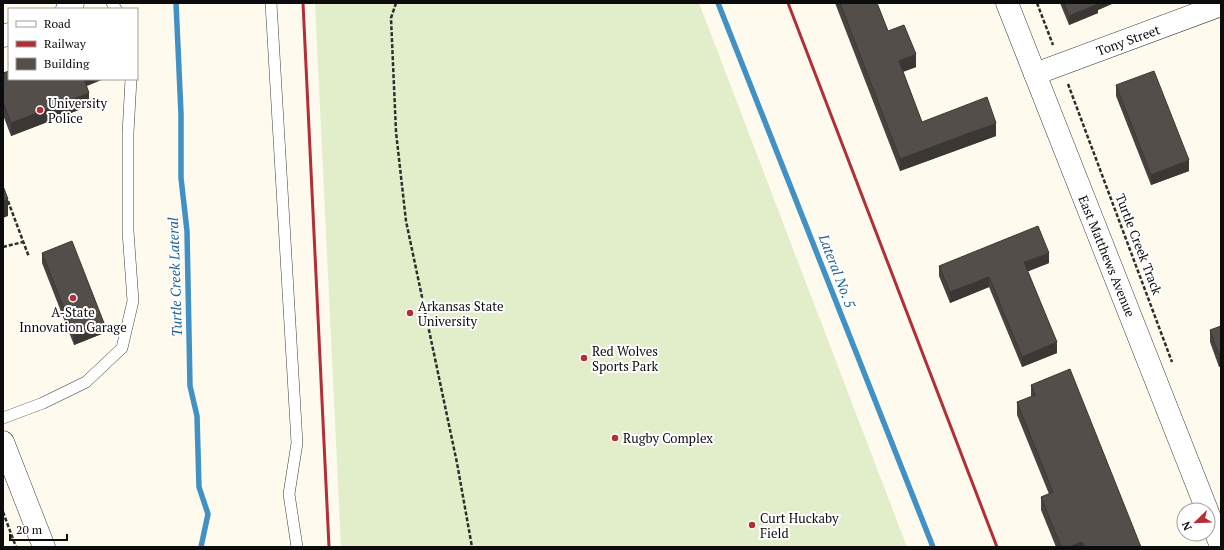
<svg xmlns="http://www.w3.org/2000/svg" width="1224" height="550" viewBox="0 0 1224 550" font-family="'PT Serif',serif">
<rect width="100%" height="100%" fill="#fefaed"/>
<path fill="#e2eeca" d="M 315,3 L 699,3 L 907,547 L 341,547 Z"/>
<g fill="none" stroke-linecap="round" stroke-linejoin="round">
<g stroke="#4191c4" stroke-width="5.5">
<path d="M 176,3 L 181,114 L 181,178 L 187,231 L 190,386 L 197,416 L 199,487 L 208,514 L 201,547"/>
<path d="M 718,3 L 933,547"/>
</g>
<g stroke="#3f3f3f" stroke-width="12">
<g id="service">
<path d="M 112,3 L 116,9"/>
<path d="M 271,3 L 297,443 L 289,494 L 297,547"/>
<path d="M 3,418 L 43,403 L 86,382 L 122,348 L 133,301 L 128,231 L 128,133 L 131,79"/>
</g>
</g>
<g stroke="#3f3f3f" stroke-width="23">
<g id="minor">
<path d="M 67,9 L 73,3"/>
<path d="M 3,36 L 9,34"/>
<path d="M 1035,74 L 1221,5"/>
</g>
</g>
<g stroke="#3f3f3f" stroke-width="23">
<g id="tertiary">
<path d="M 1007,3 L 1207,510"/>
<path d="M 3,442 L 44,547"/>
<path d="M 1208,513 L 1221,546"/>
</g>
</g>
<g stroke="#2e2e2e" stroke-width="2.5" stroke-dasharray="4 2" stroke-linecap="butt">
<path d="M 396,3 L 391,18 L 396,132 L 406,221 L 457,463 L 472,547"/>
<path d="M 1037,3 L 1053,45"/>
<path d="M 1068,84 L 1172,362"/>
<path d="M 8,201 L 29,257"/>
<path d="M 3,247 L 23,242"/>
<path d="M 3,512 L 16,547"/>
</g>
<use href="#service" stroke="#fff" stroke-width="11"/>
<use href="#minor" stroke="#fff" stroke-width="22"/>
<use href="#tertiary" stroke="#fff" stroke-width="22"/>
<g stroke="#b32e36" stroke-width="3">
<path d="M 303,3 L 329,547"/>
<path d="M 788,3 L 997,547"/>
</g>
</g>
<g fill="#484340">
<path d="M 835,3 L 877,3 L 888,31 L 916,67 L 903,72 L 922,122 L 996,136 L 900,171 Z"/>
<path d="M 1060,3 L 1114,3 L 1098,10 L 1098,13 L 1069,25 Z"/>
<path d="M 3,73 L 86,86 L 89,106 L 11,136 L 3,115 Z"/>
<path d="M 1116,85 L 1189,171 L 1151,185 L 1116,96 Z"/>
<path d="M 42,253 L 104,333 L 74,345 L 42,263 Z"/>
<path d="M 1049,263 L 1028,271 L 1057,353 L 1022,367 L 989,287 L 950,303 L 939,276 L 939,266 Z"/>
<path d="M 1221,326 L 1221,366 L 1219,367 L 1210,342 L 1210,330 Z"/>
<path d="M 1031,385 L 1141,547 L 1056,547 L 1041,510 L 1041,497 L 1049,494 L 1017,415 L 1017,402 L 1031,397 Z"/>
</g>
<g fill="#3b3734">
<path d="M 1097,3 L 1114,3 L 1098,10 L 1098,13 L 1069,25 L 1069,16 Z"/>
<path d="M 916,54 L 916,67 L 899,73 L 899,61 Z"/>
<path d="M 82,79 L 104,79 L 82,88 Z"/>
<path d="M 89,93 L 89,106 L 11,136 L 11,123 Z"/>
<path d="M 996,123 L 996,136 L 900,171 L 900,159 Z"/>
<path d="M 1189,160 L 1189,171 L 1151,185 L 1151,175 Z"/>
<path d="M 8,199 L 8,216 L 3,218 L 3,201 Z"/>
<path d="M 1049,253 L 1049,263 L 1024,273 L 1024,262 Z"/>
<path d="M 989,277 L 989,287 L 950,303 L 950,292 Z"/>
<path d="M 104,323 L 104,333 L 74,345 L 74,334 Z"/>
<path d="M 1057,342 L 1057,353 L 1022,367 L 1022,357 Z"/>
<path d="M 1221,354 L 1221,366 L 1219,367 L 1219,355 Z"/>
<path d="M 1082,542 L 1082,547 L 1069,547 Z"/>
</g>
<g fill="#544e4a" stroke="#3b3734">
<path d="M 840,3 L 877,3 L 888,31 L 904,25 L 916,54 L 899,61 L 922,122 L 987,97 L 996,123 L 900,159 Z"/>
<path d="M 1064,3 L 1098,3 L 1098,4 L 1069,16 Z"/>
<path d="M 9,71 L 9,79 L 84,79 L 89,93 L 11,123 L 3,102 L 3,73 Z"/>
<path d="M 1154,71 L 1189,160 L 1151,175 L 1116,85 Z"/>
<path d="M 3,186 L 8,199 L 3,201 Z"/>
<path d="M 1038,226 L 1049,253 L 1024,262 L 1057,342 L 1022,357 L 989,277 L 950,292 L 939,266 Z"/>
<path d="M 72,241 L 104,323 L 74,334 L 42,253 Z"/>
<path d="M 1221,326 L 1221,354 L 1219,355 L 1210,330 Z"/>
<path d="M 1070,369 L 1141,547 L 1085,547 L 1082,542 L 1069,547 L 1061,547 L 1041,497 L 1053,492 L 1017,402 L 1035,395 L 1031,385 Z"/>
</g>
<g fill="#b32e36" stroke="#fff" stroke-width="1.5">
<circle cx="40" cy="110" r="4"/>
<circle cx="73" cy="298" r="4"/>
<circle cx="410" cy="313" r="4"/>
<circle cx="584" cy="358" r="4"/>
<circle cx="615" cy="438" r="4"/>
<circle cx="752" cy="525" r="4"/>
</g>
<g text-anchor="middle" stroke-width="4" stroke-linejoin="round" paint-order="stroke">
<g font-size="13" fill="#0c0c0c" stroke="#fff">
<text transform="translate(1128 40) rotate(-20)" y="5">Tony Street</text>
<text transform="translate(1139 244) rotate(69)" y="5">Turtle Creek Track</text>
<text transform="translate(1107 256) rotate(68)" y="5">East Matthews Avenue</text>
</g>
<g font-size="13" fill="#0c0c0c" stroke="#fff" text-anchor="start">
<text x="48" y="108">University<tspan x="48" dy="15">Police</tspan></text>
<text x="418" y="311">Arkansas State<tspan x="418" dy="15">University</tspan></text>
<text x="73" y="317" text-anchor="middle">A-State<tspan x="73" dy="15">Innovation Garage</tspan></text>
<text x="592" y="356">Red Wolves<tspan x="592" dy="15">Sports Park</tspan></text>
<text x="623" y="443">Rugby Complex</text>
<text x="760" y="523">Curt Huckaby<tspan x="760" dy="15">Field</tspan></text>
</g>
<g font-size="14" font-style="italic" fill="#1e6395" stroke="#fff">
<text transform="translate(837 271) rotate(69)" y="5">Lateral No. 5</text>
<text transform="translate(175 277) rotate(-92)" y="5">Turtle Creek Lateral</text>
</g>
</g>
<rect width="1224" height="550" fill="none" stroke="#0c0c0c" stroke-width="8"/>
<rect x="8" y="8" width="130" height="72" fill="#ffffff" stroke="#9e9e9e"/>
<rect x="16" y="21" width="20" height="6" fill="#ffffff" stroke="#9e9e9e"/>
<text x="44" y="28" font-size="12" fill="#0c0c0c">Road</text>
<rect x="16" y="41" width="20" height="6" fill="#b32e36" stroke="#9e9e9e"/>
<text x="44" y="48" font-size="12" fill="#0c0c0c">Railway</text>
<rect x="16" y="58" width="20" height="12" fill="#544e4a" stroke="#9e9e9e"/>
<text x="44" y="68" font-size="12" fill="#0c0c0c">Building</text>
<g transform="translate(1196 522) rotate(247)"><circle r="19" fill="#ffffff" stroke="#9e9e9e"/>
<path d="M0-3L7 15L0 10L-7 15Z" fill="#b32e36"/>
<text y="-6" font-size="11" font-weight="bold" text-anchor="middle" fill="#0c0c0c">N</text>
</g>
<path d="M10 534v6h57v-6" fill="none" stroke="#0c0c0c" stroke-width="2"/>
<text x="16" y="534" font-size="12" fill="#0c0c0c" stroke="#ffffff" stroke-width="3" paint-order="stroke">20 m</text>
</svg>
